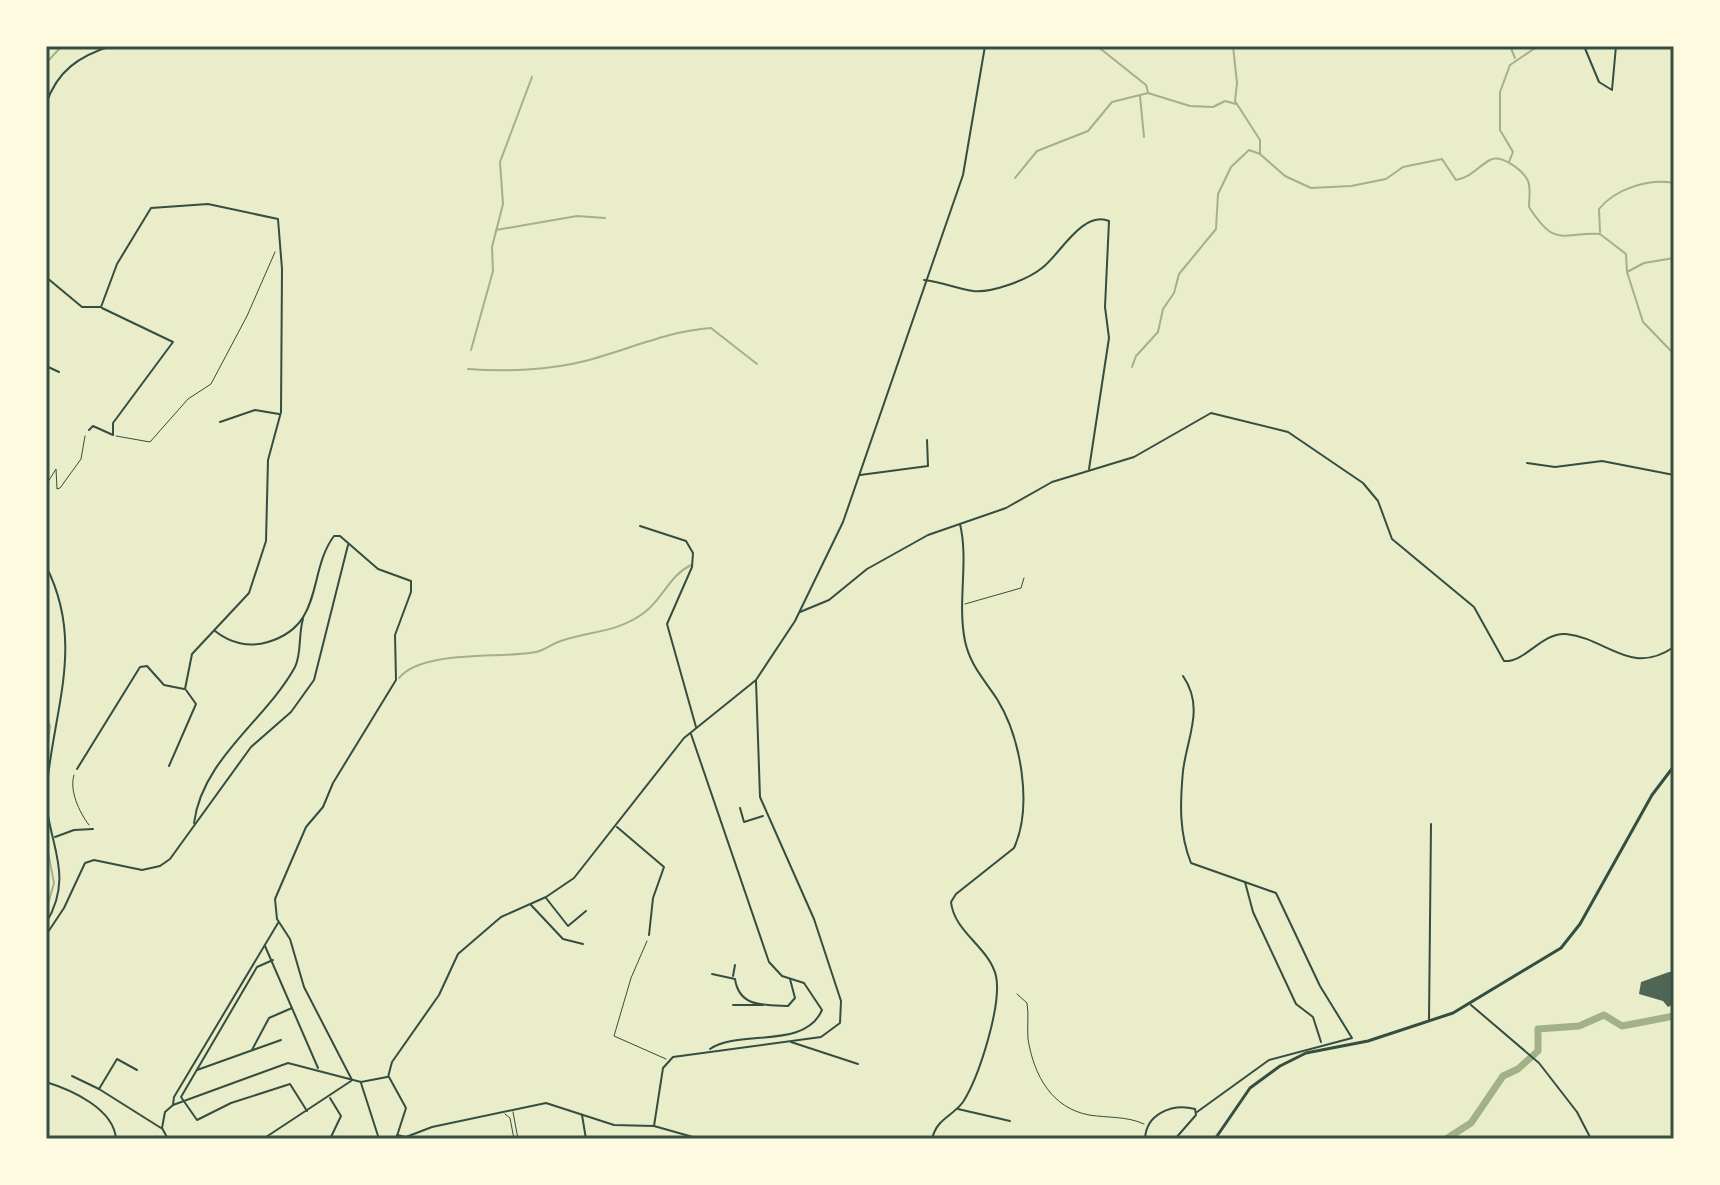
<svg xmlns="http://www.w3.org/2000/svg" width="1720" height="1185" viewBox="0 0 1720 1185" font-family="'Exo 2',sans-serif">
<rect width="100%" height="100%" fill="#e9edc9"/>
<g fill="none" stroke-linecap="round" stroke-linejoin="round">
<g stroke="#a3b18a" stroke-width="2">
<path d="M 1097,46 L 1146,85 L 1148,92"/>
<path d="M 1233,46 L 1237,83 L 1235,101 L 1260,140 L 1260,154 L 1285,176 L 1311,188 L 1351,186 L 1386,179 L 1403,167 L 1442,159 L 1456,180 C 1472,177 1477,167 1490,160 C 1501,154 1523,170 1528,181 C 1531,188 1529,199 1529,207 C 1556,249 1561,232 1600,234 L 1626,254 L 1627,272 L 1643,322 L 1674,354"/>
<path d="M 1510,46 L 1515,58"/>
<path d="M 46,63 L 62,46"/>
<path d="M 1140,96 L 1144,137"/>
<path d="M 1509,162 L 1513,152 L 1500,130 L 1500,92 L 1510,65 L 1538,46"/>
<path d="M 1015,178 L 1037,151 L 1088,131 L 1112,102 L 1148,93 L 1190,106 L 1213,107 L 1225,101 L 1236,104"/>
<path d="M 496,230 L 577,216 L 605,218"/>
<path d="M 1600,232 L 1599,209 C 1615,189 1649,178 1674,183"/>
<path d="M 1627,272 L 1644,263 L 1674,258"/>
<path d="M 471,350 L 493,271 L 492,247 L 503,204 L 500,162 L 532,77"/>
<path d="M 1132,367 L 1136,356 L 1158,332 L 1163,309 L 1174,293 L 1179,274 L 1216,229 L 1218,194 L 1231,167 L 1249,150 L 1260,154"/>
<path d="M 468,369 C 505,372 550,370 585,361 C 628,350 667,331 711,328 L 757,364"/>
<path d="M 399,678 C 422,649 502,659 536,652 C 545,650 550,645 558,642 C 588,631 618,633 645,612 C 664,597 669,576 691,565"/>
<path d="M 46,715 L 50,726 L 46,759"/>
<path d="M 46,842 L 54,883 L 46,911"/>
</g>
<path stroke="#a3b18a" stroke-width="7" d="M 1446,1139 L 1471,1123 L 1503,1076 L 1518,1069 L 1538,1051 L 1538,1029 L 1579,1026 L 1604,1015 L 1622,1026 L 1674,1016"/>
</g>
<path fill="#4f6655" d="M 1669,972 L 1674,972 L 1674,1004 L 1668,1007 L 1663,1001 L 1639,994 L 1641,982 Z"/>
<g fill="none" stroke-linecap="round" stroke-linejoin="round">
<g stroke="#344e41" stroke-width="1">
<path d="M 116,436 L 150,442 L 188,399 L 211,384 L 247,316 L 275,252"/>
<path d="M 46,485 L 56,469 L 57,489 L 60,488 L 81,459 L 85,436"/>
<path d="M 74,775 C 69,790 79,812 89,825"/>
<path d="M 647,941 L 631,978 L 614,1036 L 666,1059"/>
<path d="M 1017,994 L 1027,1003 C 1029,1015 1027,1027 1028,1039 C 1034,1076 1052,1108 1089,1115 C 1108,1118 1127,1116 1144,1124"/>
</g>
<g stroke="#344e41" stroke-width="1">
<path d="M 965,604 L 1021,588 L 1024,578"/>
<path d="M 513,1112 L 518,1139"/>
<path d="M 505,1114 L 510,1118 L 514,1139"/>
</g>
<g stroke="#344e41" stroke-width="2">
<path d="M 1584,46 L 1599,82 L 1612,90 L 1616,46"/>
<path d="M 46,104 C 57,71 79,56 111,46"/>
<path d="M 46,277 L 82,307 L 101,307"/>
<path d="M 924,280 C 941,282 956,288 973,291 C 992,293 1027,280 1042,268 C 1059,256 1082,210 1109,221 L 1105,307 L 1109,338 L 1089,469"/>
<path d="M 101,307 L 117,264 L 151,208 L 208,204 L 278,219 L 282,269 L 281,412 L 268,460 L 266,541 L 249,593 L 192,654 L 185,689"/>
<path d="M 46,366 L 59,372"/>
<path d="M 220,422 L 255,410 L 279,414"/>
<path d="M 89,430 L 93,426 L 113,435 L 113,423 L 173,342 L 102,308"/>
<path d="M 1527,463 L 1555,467 L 1602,461 L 1674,475"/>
<path d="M 860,475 L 928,466 L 927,440"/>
<path d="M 640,526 L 686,541 L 693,553 L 692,567 L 667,624 L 696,727"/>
<path d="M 800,612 L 829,600 L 867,569 L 928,535 L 1006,508 L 1052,482 L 1134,457 L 1211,413 L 1288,432 L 1363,483 L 1378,501 L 1392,539 L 1474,607 L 1504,661 C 1525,663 1542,632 1566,634 C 1607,638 1630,677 1674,647"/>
<path d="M 215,631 C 230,643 249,648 268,642 C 325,625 307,572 334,536 L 340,536 L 378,569 L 411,581 L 411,592 L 395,635 L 396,680 L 333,783 L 323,807 L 306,827 L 275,899 L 277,919 L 290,939 L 304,987 L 352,1080"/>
<path d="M 1183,676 C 1205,708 1187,737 1183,771 C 1180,803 1179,833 1191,863 L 1276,893 L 1320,986 L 1352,1038 L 1269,1060 L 1197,1112"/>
<path d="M 691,734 L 769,962 L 782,976 L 804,983 L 822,1010 C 805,1050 739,1029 710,1049"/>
<path d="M 169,766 L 196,704 L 186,690"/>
<path d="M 77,769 L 140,667 L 147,666 L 164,685 L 184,689"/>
<path d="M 740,808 L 744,822 L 763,816"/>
<path d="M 194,823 C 202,759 266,720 295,667 C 302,652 298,636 303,619"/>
<path d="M 617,827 L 664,867 L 653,898 L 649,935"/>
<path d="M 55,837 L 74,830 L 93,829"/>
<path d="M 1245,882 L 1253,912 L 1296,1004 L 1313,1017 L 1321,1042"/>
<path d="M 546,898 L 568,926 L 586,911"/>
<path d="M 531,905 L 563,939 L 583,944"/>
<path d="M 46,935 L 64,908 L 85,863 L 94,860 L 142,870 L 160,866 L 170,859 L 251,747 L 291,712 L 314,680 L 348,545"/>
<path d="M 265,946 L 318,1068"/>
<path d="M 273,960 L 257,967 L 181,1097 L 197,1120 L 231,1103 L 290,1084 L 307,1111"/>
<path d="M 712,974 L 735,979 C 739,1007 763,1005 788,1006 L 795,998 L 790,979"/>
<path d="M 733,976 L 735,965"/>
<path d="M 733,1005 L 763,1005"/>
<path d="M 1471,1005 L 1539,1063 L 1577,1112 L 1591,1139"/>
<path d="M 1429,1020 L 1431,824"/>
<path d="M 791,1042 L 858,1064"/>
<path d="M 252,1050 L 269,1018 L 292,1008"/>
<path d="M 137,1070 L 117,1059 L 99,1089 L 161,1128"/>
<path d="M 197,1070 L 281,1040"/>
<path d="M 72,1076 L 99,1089"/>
<path d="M 388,1077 L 392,1062 L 439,995 L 458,954 L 501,917 L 546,897 L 574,878 L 684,738 L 756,680 L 795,621 L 843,522 L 963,175 L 985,46"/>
<path d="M 389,1077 L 406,1108 L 396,1139"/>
<path d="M 46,1082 C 72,1090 114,1109 116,1139"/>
<path d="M 361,1083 L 379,1139"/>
<path d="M 330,1098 L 341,1116 L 330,1139"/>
<path d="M 173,1105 L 288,1063 L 361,1082 L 387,1077"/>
<path d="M 958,1109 L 1010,1121"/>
<path d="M 582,1115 L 586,1139"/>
<path d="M 654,1126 L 663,1068 L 673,1057 L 821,1037 L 840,1023 L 841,1001 L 814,919 L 760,797 L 756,681"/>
<path d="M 397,1135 L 406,1137 L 432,1127 L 546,1103 L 614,1125 L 654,1126 L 700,1139"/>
<path d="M 168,1139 L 162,1128 L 165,1112 L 173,1105 L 174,1097 L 278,923"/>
<path d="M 263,1139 L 351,1081"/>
<path d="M 932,1139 C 937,1118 952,1117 963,1102 C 979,1077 1002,1005 996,976 C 989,947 954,932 951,902 L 956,894 L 1014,848 C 1033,806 1021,738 997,699 C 984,679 970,665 965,641 C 957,602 969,562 960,524"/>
<path d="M 1145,1139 C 1146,1114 1172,1103 1195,1109 L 1196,1115 L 1175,1139"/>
</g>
<path stroke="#344e41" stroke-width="2" d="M 46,566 C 85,643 54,708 47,786 C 42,838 78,870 46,923"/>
<path stroke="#344e41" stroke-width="3" d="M 1215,1139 L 1250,1088 L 1280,1066 L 1306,1053 L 1368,1041 L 1453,1013 L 1561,948 L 1580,924 L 1652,795 L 1674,766"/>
</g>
<rect width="1720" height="1185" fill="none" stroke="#fefae0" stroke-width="96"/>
<rect x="48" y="48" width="1624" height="1089" fill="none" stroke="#344e41" stroke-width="3"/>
</svg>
